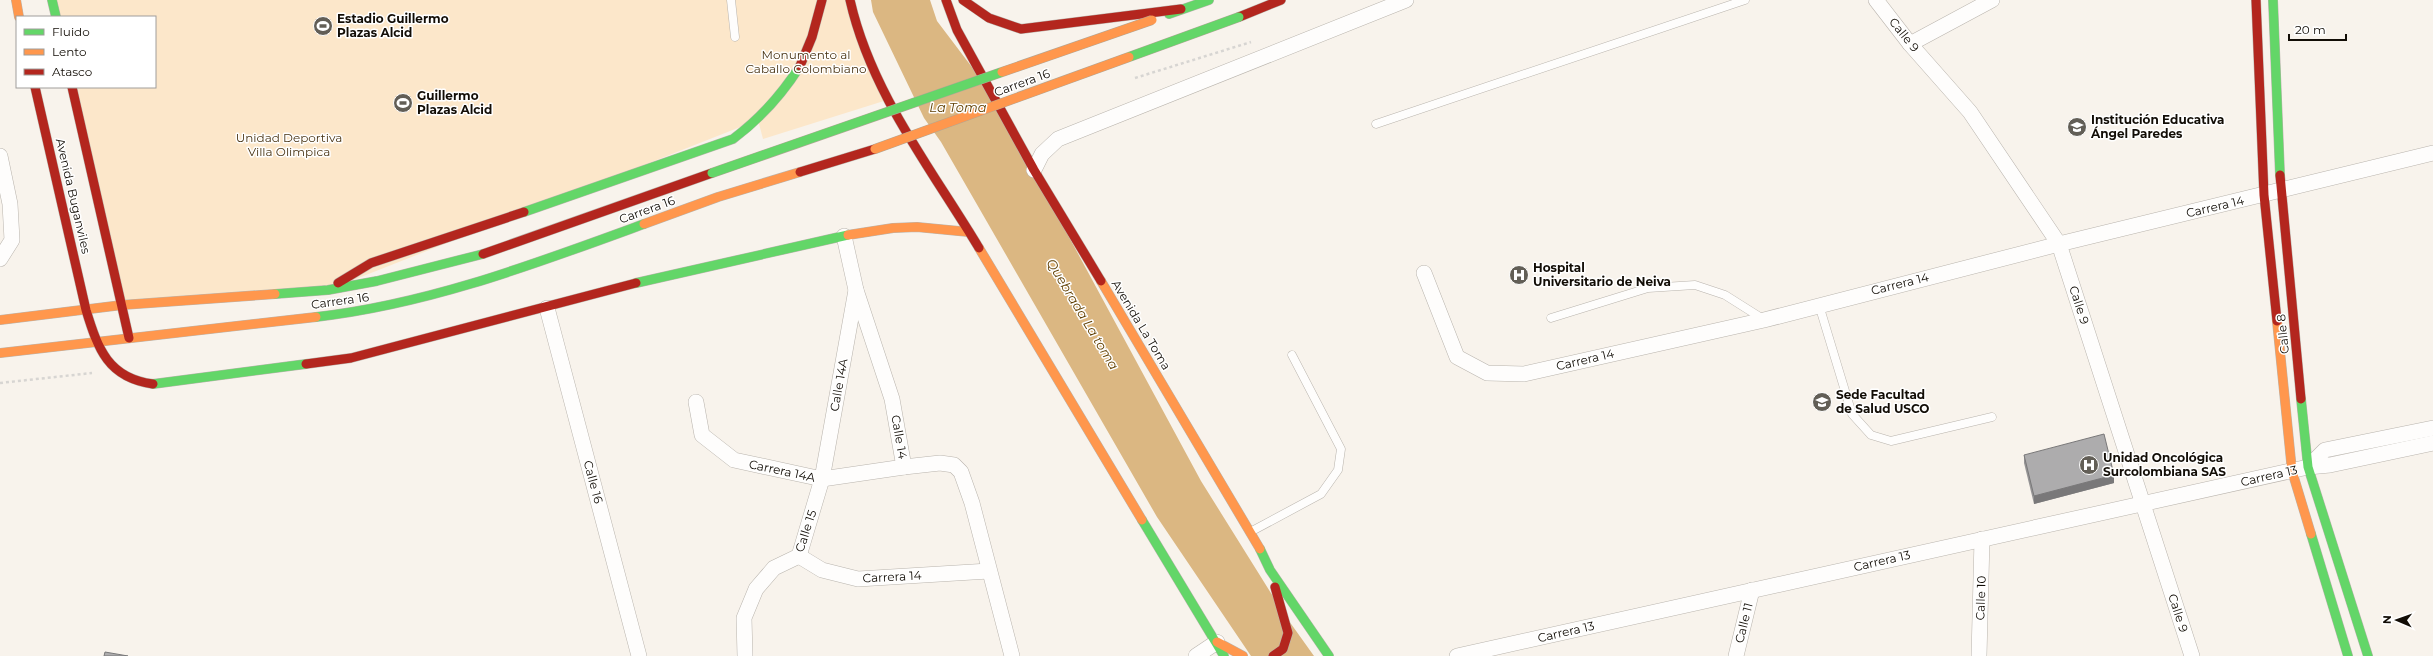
<svg xmlns="http://www.w3.org/2000/svg" width="2433" height="656" viewBox="0 0 2433 656" font-family="Montserrat,sans-serif">
<rect width="100%" height="100%" fill="#f8f3ec"/>
<path fill="#fce7ca" d="M 52,0 L 852,0 L 887,100 L 763,139 L 758,120 L 328,290 L 122,305 L 72,87 L 155,87 L 155,17 L 56,17 Z"/>
<path fill="#dbb782" d="M 871,0 L 930,0 L 937,21 L 990,91 L 1201,481 L 1284,614 L 1314,656 L 1251,656 L 1157,517 L 941,142 L 924,118 L 873,12 Z"/>
<g fill="none" stroke-linecap="round" stroke-linejoin="round">
<g stroke="#b9b4ad" stroke-width="9">
<g id="lane">
<path d="M 731,0 L 735,37"/>
<path d="M 1376,124 L 1745,0"/>
<path d="M 1819,305 L 1852,414 L 1871,435 L 1891,441 L 1992,417"/>
<path d="M 1551,318 L 1648,288 L 1695,285 L 1725,295 L 1763,319"/>
<path d="M 1252,531 L 1321,494 L 1338,470 L 1341,449 L 1292,355"/>
</g>
</g>
<g stroke="#b9b4ad" stroke-width="16">
<g id="street">
<path d="M 1876,0 L 1910,44 L 1970,112 L 2059,244 L 2192,656"/>
<path d="M 1910,44 L 1992,0"/>
<path d="M 0,156 L 10,204 L 12,240 L 0,259"/>
<path d="M 1034,170 L 1042,154 L 1058,139 L 1406,0"/>
<path d="M 844,236 L 856,290 L 892,399 L 904,467"/>
<path d="M 1424,273 L 1457,357 L 1487,373 L 1524,374 L 1764,320 L 2059,244 L 2433,153"/>
<path d="M 547,308 L 639,656"/>
<path d="M 696,402 L 702,435 L 734,460 L 822,479 L 904,467 L 940,463 L 954,465 L 961,472 L 972,503 L 1012,656"/>
<path d="M 2308,467 L 2325,450 L 2433,428"/>
<path d="M 799,556 L 822,570 L 858,579 L 989,571"/>
<path d="M 745,656 L 744,618 L 756,589 L 774,568 L 799,556 L 822,479 L 856,290"/>
<path d="M 1196,656 L 1217,642"/>
<path d="M 1457,656 L 2308,467 L 2330,465 L 2433,443"/>
<path d="M 1736,656 L 1752,590"/>
<path d="M 1979,656 L 1982,539"/>
</g>
</g>
<g stroke="#b9b4ad" stroke-width="10">
<g id="fast">
<path d="M 52,0 L 56,17"/>
<path d="M 2273,0 L 2280,175"/>
<path d="M 1169,14 L 1209,0"/>
<path d="M 524,212 L 733,139 C 761,118 781,96 800,66"/>
<path d="M 636,283 L 848,235"/>
<path d="M 275,294 L 328,290 L 377,281 L 483,254"/>
<path d="M 316,317 C 430,304 537,263 644,224"/>
<path d="M 153,384 L 306,364"/>
<path d="M 2301,399 L 2308,467 L 2368,656"/>
<path d="M 1142,520 L 1224,656"/>
<path d="M 2311,534 L 2348,656"/>
<path d="M 1260,549 L 1270,570 L 1329,656"/>
</g>
</g>
<g stroke="#b9b4ad" stroke-width="10">
<g id="slow">
<path d="M 16,0 L 19,17"/>
<path d="M 644,224 L 718,197 L 800,172"/>
<path d="M 848,235 L 893,228 L 917,227 L 969,232"/>
<path d="M 979,248 L 1142,520"/>
<path d="M 1101,281 L 1260,549"/>
<path d="M 0,320 L 122,305 L 275,294"/>
<path d="M 2277,321 L 2292,471 L 2311,534"/>
<path d="M 0,353 L 316,317"/>
<path d="M 1217,642 L 1243,656"/>
</g>
</g>
<g stroke="#b9b4ad" stroke-width="10">
<g id="jam">
<path d="M 850,0 C 871,93 931,168 979,248"/>
<path d="M 946,0 L 957,30 L 1034,170 L 1101,281"/>
<path d="M 963,0 L 989,18 L 1021,29 L 1181,9"/>
<path d="M 2256,0 L 2264,195 L 2277,321"/>
<path d="M 1239,17 L 1281,0"/>
<path d="M 800,66 L 812,37 L 822,0"/>
<path d="M 35,87 L 86,310 C 98,349 108,378 153,384"/>
<path d="M 72,87 L 129,338"/>
<path d="M 800,172 L 875,149"/>
<path d="M 2280,175 L 2301,399"/>
<path d="M 483,254 L 712,173"/>
<path d="M 338,283 L 371,263 L 524,212"/>
<path d="M 306,364 L 351,358 L 636,283"/>
<path d="M 1273,656 L 1283,649 L 1288,633 L 1275,587"/>
</g>
</g>
<g stroke="#d7d5d2" stroke-width="2.5" stroke-dasharray="3 3" stroke-linecap="butt">
<path d="M 1135,78 L 1251,42"/>
<path d="M 0,383 L 92,373"/>
</g>
<use href="#lane" stroke="#fefdfc" stroke-width="8"/>
<use href="#street" stroke="#fefdfc" stroke-width="15"/>
<use href="#fast" stroke="#63d668" stroke-width="9"/>
<use href="#slow" stroke="#ff974d" stroke-width="9"/>
<use href="#jam" stroke="#b3261e" stroke-width="9"/>
<g stroke="#b0a696" stroke-width="10" stroke-linecap="butt">
<g id="fast-bridge">
<path d="M 1129,57 L 1239,17"/>
<path d="M 712,173 L 1002,72"/>
</g>
</g>
<g stroke="#b0a696" stroke-width="10" stroke-linecap="butt">
<g id="slow-bridge">
<path d="M 1002,72 L 1152,20"/>
<path d="M 875,149 L 1129,57"/>
</g>
</g>
<use href="#fast-bridge" stroke="#63d668" stroke-width="9"/>
<use href="#slow-bridge" stroke="#ff974d" stroke-width="9"/>
</g>
<path fill="#959495" d="M 2024,455 L 2114,483 L 2034,504 L 2024,463 Z"/>
<path fill="#797879" d="M 2114,475 L 2114,483 L 2034,504 L 2034,496 Z"/>
<g fill="#adacad" stroke="#797879">
<path d="M 2104,434 L 2114,475 L 2034,496 L 2024,455 Z"/>
<path d="M 105,652 L 128,656 L 104,656 Z"/>
</g>
<defs>
<g id="stadium-disc" transform="scale(1)"><circle r="9.5" fill="#625e56" stroke="#fff"/><path d="M0-5a6.5 5 0 1 0 0 10a6.5 5 0 1 0 0-10ZM-3.5-1.8h7v3.6h-7Z" fill="#fff"/></g>
<g id="university-disc" transform="scale(1)"><circle r="9.5" fill="#625e56" stroke="#fff"/><path d="M0-5L7-2L0 1L-7-2ZM-4 1L0 2.5L4 1V4Q0 6-4 4Z" fill="#fff"/></g>
<g id="hospital-disc" transform="scale(1)"><circle r="9.5" fill="#625e56" stroke="#fff"/><path d="M-5-5h3v3.5h4V-5h3V5h-3V1.5h-4V5h-3Z" fill="#fff"/></g>
</defs>
<g fill-rule="evenodd">
<use href="#stadium-disc" x="323" y="26"/>
<use href="#stadium-disc" x="403" y="103"/>
<use href="#university-disc" x="2077" y="127"/>
<use href="#hospital-disc" x="1519" y="275"/>
<use href="#university-disc" x="1822" y="402"/>
<use href="#hospital-disc" x="2089" y="465"/>
</g>
<g text-anchor="middle" stroke-width="3" stroke-linejoin="round" paint-order="stroke">
<g font-size="12" font-weight="bold" fill="#120d06" stroke="#fff" text-anchor="start">
<text x="337" y="23">Estadio Guillermo<tspan x="337" dy="14">Plazas Alcid</tspan></text>
<text x="417" y="100">Guillermo<tspan x="417" dy="14">Plazas Alcid</tspan></text>
<text x="2091" y="124">Institución Educativa<tspan x="2091" dy="14">Ángel Paredes</tspan></text>
<text x="1533" y="272">Hospital<tspan x="1533" dy="14">Universitario de Neiva</tspan></text>
<text x="1836" y="399">Sede Facultad<tspan x="1836" dy="14">de Salud USCO</tspan></text>
<text x="2103" y="462">Unidad Oncológica<tspan x="2103" dy="14">Surcolombiana SAS</tspan></text>
</g>
<g font-size="12" fill="#120d06" stroke="#fff">
<text transform="translate(1904 35) rotate(51)" y="4">Calle 9</text>
<text transform="translate(1022 83) rotate(-20)" y="4">Carrera 16</text>
<text transform="translate(73 196) rotate(77)" y="4">Avenida Buganviles</text>
<text transform="translate(2215 207) rotate(-13)" y="4">Carrera 14</text>
<text transform="translate(647 210) rotate(-20)" y="4">Carrera 16</text>
<text transform="translate(1900 284) rotate(-14)" y="4">Carrera 14</text>
<text transform="translate(340 301) rotate(-8)" y="4">Carrera 16</text>
<text transform="translate(2079 305) rotate(72)" y="4">Calle 9</text>
<text transform="translate(1141 325) rotate(59)" y="4">Avenida La Toma</text>
<text transform="translate(2283 334) rotate(-96)" y="4">Calle 8</text>
<text transform="translate(1585 360) rotate(-13)" y="4">Carrera 14</text>
<text transform="translate(839 385) rotate(-80)" y="4">Calle 14A</text>
<text transform="translate(899 437) rotate(80)" y="4">Calle 14</text>
<text transform="translate(782 471) rotate(12)" y="4">Carrera 14A</text>
<text transform="translate(2269 476) rotate(-13)" y="4">Carrera 13</text>
<text transform="translate(593 482) rotate(75)" y="4">Calle 16</text>
<text transform="translate(806 531) rotate(-72)" y="4">Calle 15</text>
<text transform="translate(1882 561) rotate(-13)" y="4">Carrera 13</text>
<text transform="translate(892 577) rotate(-3)" y="4">Carrera 14</text>
<text transform="translate(1981 598) rotate(-88)" y="4">Calle 10</text>
<text transform="translate(2178 613) rotate(72)" y="4">Calle 9</text>
<text transform="translate(1744 623) rotate(-76)" y="4">Calle 11</text>
<text transform="translate(1566 632) rotate(-13)" y="4">Carrera 13</text>
</g>
<g font-size="12" fill="#4a3515" stroke="#fff">
<text x="806" y="59">Monumento al<tspan x="806" dy="14">Caballo Colombiano</tspan></text>
<text x="289" y="142">Unidad Deportiva<tspan x="289" dy="14">Villa Olimpica</tspan></text>
</g>
<g font-size="13" font-style="italic" fill="#5f3e00" stroke="#fff">
<text x="958" y="112">La Toma</text>
<text transform="translate(1083 314) rotate(59)" y="5">Quebrada La toma</text>
</g>
</g>
<rect x="16" y="16" width="140" height="72" fill="#ffffff" stroke="#a09e9b"/>
<rect x="24" y="29" width="20" height="6" fill="#63d668" stroke="#a09e9b"/>
<text x="52" y="36" font-size="12" fill="#120d06">Fluido</text>
<rect x="24" y="49" width="20" height="6" fill="#ff974d" stroke="#a09e9b"/>
<text x="52" y="56" font-size="12" fill="#120d06">Lento</text>
<rect x="24" y="69" width="20" height="6" fill="#b3261e" stroke="#a09e9b"/>
<text x="52" y="76" font-size="12" fill="#120d06">Atasco</text>
<g transform="translate(2397 620) rotate(272)" stroke="#ffffff" stroke-width="3" paint-order="stroke">
<path d="M0-3L7 15L0 10L-7 15Z" fill="#120d06"/>
<text y="-6" font-size="11" font-weight="bold" text-anchor="middle" fill="#120d06">N</text>
</g>
<path d="M2289 34v6h57v-6" fill="none" stroke="#120d06" stroke-width="2"/>
<text x="2295" y="34" font-size="12" fill="#120d06" stroke="#ffffff" stroke-width="3" paint-order="stroke">20 m</text>
</svg>
